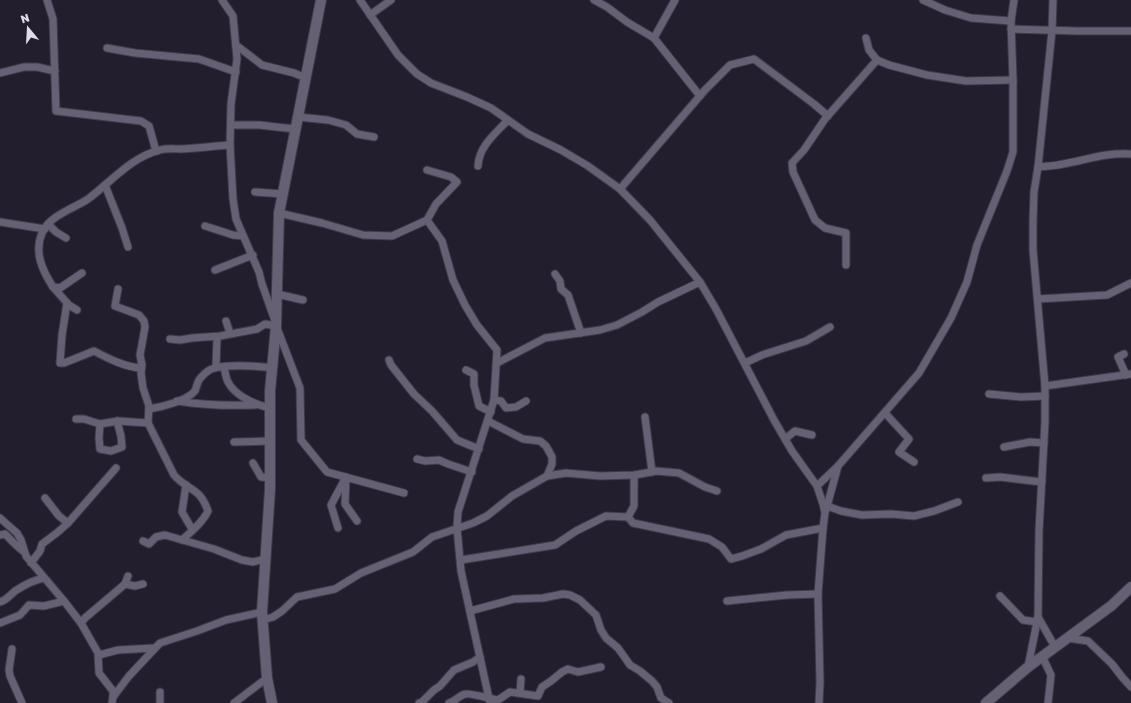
<svg xmlns="http://www.w3.org/2000/svg" width="1131" height="703" viewBox="0 0 1131 703" font-family="'Golos Text',sans-serif">
<rect width="100%" height="100%" fill="#231e2e"/>
<g fill="none" stroke-linecap="round" stroke-linejoin="round">
<g stroke="#3f3b48" stroke-width="9">
<g id="street">
<path d="M 47,0 L 53,19 L 56,111 L 141,121 L 149,126 L 156,151"/>
<path d="M 222,0 L 233,16 L 237,59 L 231,104 L 230,145 L 233,199 L 236,219 L 259,272 L 262,284 L 274,318"/>
<path d="M 360,0 L 398,55 L 417,74 L 431,83 L 467,97 L 491,108 L 528,134 L 561,150 L 588,166 L 620,189 L 650,220 L 700,282 L 716,309 L 774,420 L 792,451 L 817,486 L 823,504 L 825,513 L 823,528 L 818,594 L 820,682 L 819,703"/>
<path d="M 594,0 L 607,7 L 627,22 L 654,38"/>
<path d="M 675,0 L 654,38 L 700,96"/>
<path d="M 923,0 L 945,10 L 971,18 L 1011,21"/>
<path d="M 370,15 L 391,0"/>
<path d="M 1011,29 L 1078,31 L 1131,31"/>
<path d="M 866,38 L 869,50 L 877,60 L 889,65 L 927,75 L 966,81 L 1013,80"/>
<path d="M 236,45 L 262,65 L 294,73 L 306,78"/>
<path d="M 107,48 L 135,53 L 199,59 L 236,72"/>
<path d="M 0,73 L 24,67 L 37,67 L 55,71"/>
<path d="M 298,117 L 328,120 L 346,125 L 357,134 L 374,137"/>
<path d="M 231,125 L 259,125 L 295,129"/>
<path d="M 478,166 C 479,146 495,134 508,120"/>
<path d="M 1038,167 C 1046,166 1055,166 1063,164 C 1086,160 1107,152 1131,154"/>
<path d="M 105,185 L 122,228 L 128,247"/>
<path d="M 620,189 L 705,90 L 730,65 L 754,59 L 814,104 L 828,116"/>
<path d="M 255,192 L 283,194"/>
<path d="M 279,213 L 322,223 L 363,235 L 392,236 L 427,220 L 436,204 L 457,182 L 451,177 L 427,170"/>
<path d="M 427,220 L 442,241 L 453,280 L 465,305 L 477,325 L 497,350 L 494,400 L 458,512 L 457,528 L 461,571 L 490,703"/>
<path d="M 0,222 L 45,229"/>
<path d="M 48,224 L 56,232 L 66,238"/>
<path d="M 205,226 L 233,235 L 243,236"/>
<path d="M 846,265 L 846,233 L 825,228 L 815,220 L 793,172 L 792,163 L 804,150 L 825,119 L 877,60"/>
<path d="M 215,270 L 253,255"/>
<path d="M 82,273 L 60,288 L 53,287 C 42,270 34,252 42,233 C 50,215 73,209 88,199 C 111,182 131,157 160,150 C 167,148 174,149 181,149 C 198,148 214,146 230,145"/>
<path d="M 555,274 L 560,281 L 561,289 L 568,295 L 581,333"/>
<path d="M 53,287 L 69,305 L 77,310"/>
<path d="M 118,289 L 115,306 L 139,315 L 144,321 L 145,327 L 140,355 L 142,365 L 141,373 L 143,388 L 149,406 L 148,423"/>
<path d="M 277,294 L 303,300"/>
<path d="M 1038,299 L 1107,295 L 1131,283"/>
<path d="M 67,303 L 62,335 L 60,363 L 64,363 L 94,351 C 109,359 125,367 141,368"/>
<path d="M 226,321 L 230,333"/>
<path d="M 277,328 L 300,388 L 301,440 L 327,472 L 404,493"/>
<path d="M 170,339 L 180,340 L 192,338 L 220,336 L 257,329 L 265,324 L 276,326"/>
<path d="M 1124,354 L 1118,357 L 1126,375"/>
<path d="M 389,360 L 391,365 L 414,394 L 432,411 L 457,440 L 479,449"/>
<path d="M 497,363 L 545,338 L 600,330 L 617,325 L 642,312 L 658,302 L 700,282"/>
<path d="M 745,363 L 762,355 L 806,341 L 830,327"/>
<path d="M 216,367 L 217,337"/>
<path d="M 224,367 C 225,372 226,378 228,382 C 235,396 256,405 270,408"/>
<path d="M 466,370 L 474,374 L 474,385 L 479,406 L 491,412"/>
<path d="M 1045,386 L 1131,374"/>
<path d="M 989,394 L 1021,397 L 1045,396"/>
<path d="M 494,400 L 501,401 L 506,408 L 516,407 L 526,401"/>
<path d="M 177,401 C 203,405 230,406 256,405"/>
<path d="M 149,409 C 162,407 186,401 195,391 C 196,388 197,385 198,382 C 199,379 205,373 208,371 C 219,363 259,366 273,368"/>
<path d="M 885,413 L 909,439 L 899,452 L 914,462"/>
<path d="M 645,417 L 652,472"/>
<path d="M 76,419 L 84,419 L 100,424 L 118,421 L 148,423 L 174,475 C 188,491 200,487 208,511 C 203,522 191,532 182,540"/>
<path d="M 488,421 L 523,439 L 540,441 L 546,446 L 552,457 L 552,464 L 547,476"/>
<path d="M 100,424 L 99,438 L 100,449 L 111,451 L 122,447 L 121,436 L 117,421"/>
<path d="M 785,439 L 795,431 L 812,435"/>
<path d="M 234,442 L 270,441"/>
<path d="M 1004,447 L 1030,442 L 1044,443"/>
<path d="M 417,459 L 425,461 L 439,460 L 448,464 L 472,472"/>
<path d="M 253,463 L 261,477 L 270,478"/>
<path d="M 635,475 L 634,480 L 634,506 L 628,517 L 633,523 L 709,539 L 722,547 L 731,559 L 742,556 L 761,549 L 786,535 L 823,528"/>
<path d="M 986,478 L 1000,477 L 1042,482"/>
<path d="M 346,479 L 345,504 L 357,521"/>
<path d="M 186,485 L 182,512 L 192,529"/>
<path d="M 817,486 L 838,466 L 919,373 L 951,318 L 967,282 L 977,245 L 1007,171 L 1013,152 L 1013,80 L 1011,21 L 1014,0"/>
<path d="M 45,498 L 59,516 L 68,523"/>
<path d="M 827,506 L 841,511 L 862,515 L 891,514 L 914,516 L 934,511 L 958,502"/>
<path d="M 826,510 L 838,466"/>
<path d="M 0,518 L 17,533 L 21,540 L 26,556 L 64,601 L 81,623 L 98,653 L 99,673 L 113,691 L 113,697"/>
<path d="M 338,528 L 331,505 L 346,477"/>
<path d="M 0,535 L 5,534 L 16,545 L 23,551"/>
<path d="M 143,541 L 149,544 L 156,537 L 165,535 L 214,549 L 242,560 L 253,562 L 265,559"/>
<path d="M 461,560 L 555,545 L 576,531 L 606,516 L 628,517"/>
<path d="M 31,563 L 40,551 L 42,544 L 58,532 L 68,523 L 116,468"/>
<path d="M 125,584 L 135,586 L 143,584"/>
<path d="M 1000,596 L 1023,620 L 1037,622"/>
<path d="M 727,601 L 787,595 L 818,594"/>
<path d="M 0,602 C 7,600 10,595 15,591 C 24,585 34,580 44,578"/>
<path d="M 470,611 L 514,599 L 543,598 L 563,594 L 570,595 L 580,600 L 596,615 L 601,630 L 606,638 L 618,648 L 630,665 L 640,671 L 652,681 L 657,687 L 661,698 L 669,703"/>
<path d="M 1038,617 L 1055,647"/>
<path d="M 263,620 L 273,617 L 282,611 L 297,597 L 335,589 L 361,573 L 413,552 L 432,537 L 473,523 L 487,516 L 512,496 L 547,476 L 566,473 L 600,476 L 635,475 L 656,471 L 679,473 L 705,487 L 717,491"/>
<path d="M 0,623 L 20,615 L 29,605 L 44,606 L 64,601"/>
<path d="M 81,623 L 85,618 L 125,584 L 128,576"/>
<path d="M 1067,638 L 1088,641 L 1112,664 L 1122,677 L 1131,687"/>
<path d="M 12,649 L 9,670 L 10,676 L 22,703"/>
<path d="M 99,655 L 118,650 L 154,648"/>
<path d="M 1042,656 L 1051,675 L 1048,703"/>
<path d="M 1028,667 L 1038,617 L 1039,531 L 1045,422 L 1045,386 L 1033,250 L 1033,221 L 1034,192 L 1038,167 L 1052,31 L 1053,0"/>
<path d="M 160,692 L 160,703"/>
<path d="M 520,693 L 521,679"/>
<path d="M 112,703 L 113,697 L 129,676 L 160,643 L 197,631 L 226,620 L 262,612"/>
<path d="M 234,703 L 267,678"/>
<path d="M 419,703 L 422,702 L 434,690 L 440,686 L 454,670 L 473,662 L 480,657"/>
<path d="M 449,703 C 456,701 459,695 466,694 C 470,693 491,699 498,700 L 510,692 L 538,696 L 542,687 L 551,681 L 562,672 L 568,669 L 578,672 L 601,667"/>
</g>
</g>
<g stroke="#3f3b48" stroke-width="12">
<g id="secondary">
<path d="M 272,703 L 267,678 L 262,612 L 270,489 L 270,391 L 276,326 L 279,213 L 321,0"/>
<path d="M 986,703 L 1028,667 L 1111,606 L 1131,587"/>
</g>
</g>
<use href="#street" stroke="#656073" stroke-width="7"/>
<use href="#secondary" stroke="#656073" stroke-width="10"/>
</g>
<g transform="translate(28 28) rotate(342)" stroke="#231e2e" stroke-width="3" paint-order="stroke">
<path d="M0-3L7 15L0 10L-7 15Z" fill="#e0dde8"/>
<text y="-6" font-size="11" font-weight="bold" text-anchor="middle" fill="#e0dde8">N</text>
</g>
</svg>
